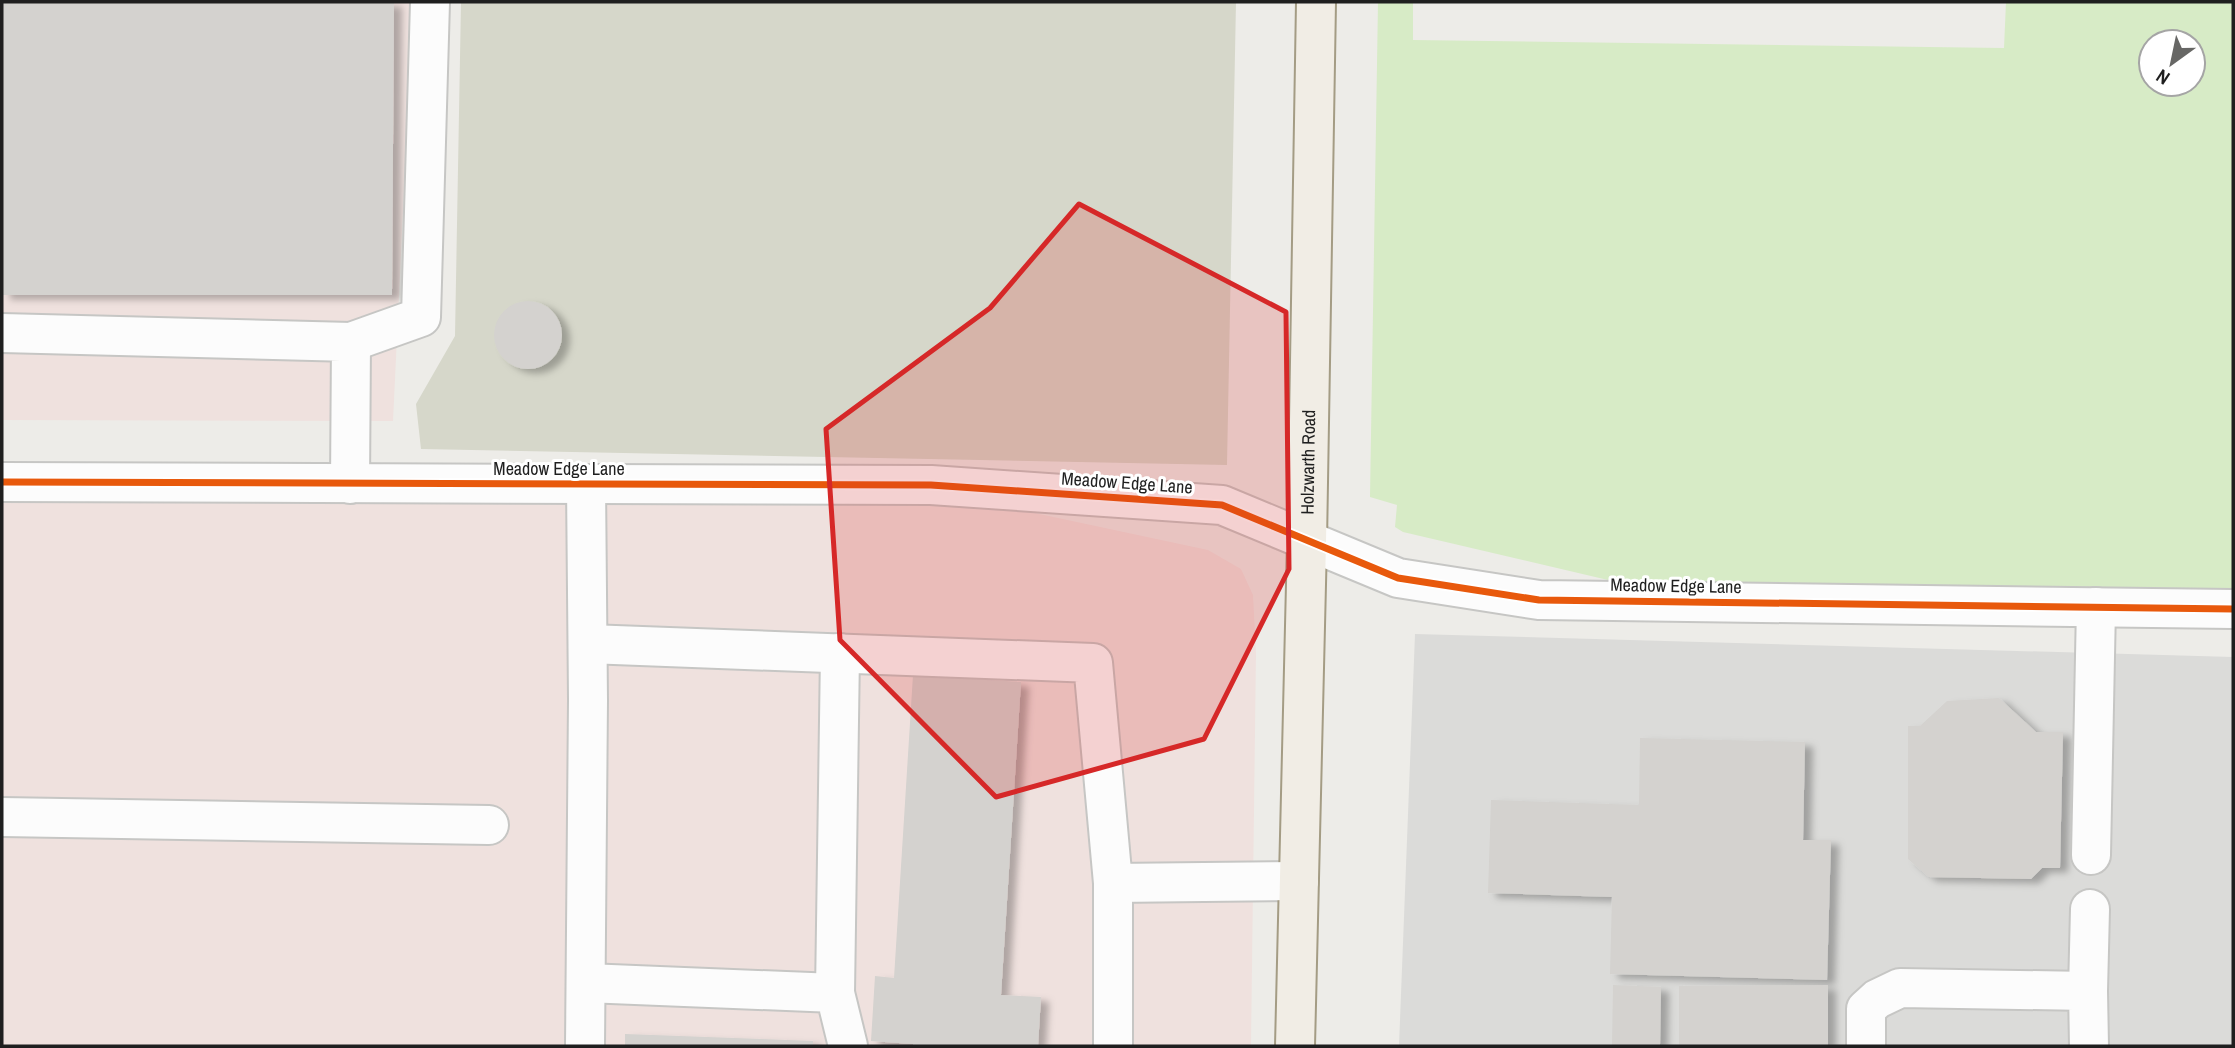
<svg xmlns="http://www.w3.org/2000/svg" width="2235" height="1048" viewBox="0 0 2235 1048" font-family="'Archivo Narrow',sans-serif">
<defs>
<filter id="shadow"><feDropShadow dx="8" dy="4.5" stdDeviation="3.5" flood-color="#0004"/></filter>
</defs>
<rect width="100%" height="100%" fill="#edece8"/>
<g fill="#efe1de">
<path d="M 2,2 L 413,2 L 393,421 L 2,420 Z"/>
<path d="M 2,499 L 992,504 L 1208,550 L 1241,569 L 1253,595 L 1256,653 L 1251,1046 L 2,1046 Z"/>
</g>
<path fill="#dbdbd9" d="M 1415,634 L 2233,657 L 2233,1046 L 1399,1046 Z"/>
<path fill="#d6d7ca" d="M 461,2 L 1236,2 L 1227,465 L 421,449 L 416,404 L 455,336 Z"/>
<path fill="#d7ebc6" fill-rule="evenodd" d="M 1378,2 L 1413,2 L 1413,40 L 2004,48 L 2006,2 L 2233,2 L 2233,592 L 1641,584 L 1608,580 L 1403,532 L 1395,527 L 1397,505 L 1370,497 ZM 2151,42 L 2193,42 L 2193,84 L 2151,84 Z"/>
<g fill="#d4d2cf" filter="url(#shadow)">
<path d="M 2,2 L 394,2 L 392,295 L 2,295 Z"/>
<circle cx="528" cy="335" r="34"/>
<path d="M 913,675 L 1021,682 L 1001,995 L 1041,997 L 1038,1046 L 913,1046 L 913,1044 L 871,1041 L 875,976 L 894,978 Z"/>
<path d="M 1999,698 L 2036,732 L 2063,732 L 2060,868 L 2042,868 L 2031,879 L 1929,877 L 1908,859 L 1908,726 L 1920,726 L 1947,701 Z"/>
<path d="M 1640,738 L 1805,742 L 1803,840 L 1831,840 L 1827,980 L 1610,974 L 1612,897 L 1488,893 L 1491,800 L 1639,805 Z"/>
<path d="M 1613,985 L 1661,987 L 1660,1046 L 1612,1046 Z"/>
<path d="M 1828,985 L 1828,1046 L 1679,1046 L 1679,986 Z"/>
<path d="M 625,1034 L 813,1041 L 813,1046 L 625,1046 Z"/>
</g>
<g fill="none" stroke-linecap="round" stroke-linejoin="round">
<g stroke="#c6c6c4" stroke-width="42">
<g id="minor">
<path d="M 2,333 L 351,342 L 350,484"/>
<path d="M 351,342 L 421,317 L 430,2"/>
<path d="M 2,482 L 931,485 L 1222,505 L 1398,578 L 1539,600 L 2233,609"/>
<path d="M 588,644 L 1093,663 L 1113,883 L 1299,881"/>
<path d="M 2,817 L 489,825"/>
<path d="M 2091,855 L 2096,607"/>
<path d="M 586,983 L 835,993 L 848,1046"/>
<path d="M 2088,991 L 2090,909"/>
<path d="M 835,993 L 840,653"/>
<path d="M 585,1046 L 588,700 L 586,484"/>
<path d="M 1113,1046 L 1113,883"/>
<path d="M 1866,1046 L 1866,1009 L 1877,999 L 1900,988 L 2088,991 L 2089,1046"/>
</g>
</g>
<g stroke="#a49c84" stroke-width="42">
<g id="major">
<path id="s1" d="M 1295,1046 L 1307,542 L 1316,2"/>
</g>
</g>
<use href="#minor" stroke="#fcfcfc" stroke-width="38"/>
<use href="#major" stroke="#f1ede5" stroke-width="38"/>
<g stroke="#fff" stroke-width="11">
<path id="cycleway" d="M 2,482 L 931,485 L 1222,505 L 1398,578 L 1539,600 L 2233,609"/>
</g>
<use href="#cycleway" stroke="#e8590c" stroke-width="7"/>
</g>
<path fill="#d62828" fill-opacity="0.2" stroke="#d62828" stroke-width="5" stroke-linejoin="round" d="M 1079,204 L 1286,312 L 1289,569 L 1204,739 L 996,797 L 840,640 L 826,429 L 990,308 Z"/>
<g text-anchor="middle" stroke-width="6" stroke-linejoin="round" paint-order="stroke">
<g font-size="18" fill="#1f1f1f" stroke="#fff">
<text dy="6" stroke="none"><textPath href="#s1" startOffset="584">Holzwarth Road</textPath></text>
<text x="559" y="475">Meadow Edge Lane</text>
<text transform="translate(1127 483) rotate(4)" y="6">Meadow Edge Lane</text>
<text transform="translate(1676 586) rotate(1)" y="6">Meadow Edge Lane</text>
</g>
</g>
<rect width="2235" height="1048" fill="none" stroke="#1f1f1f" stroke-width="7"/>
<g transform="translate(2172 63) rotate(213)"><circle r="33" fill="#ffffff" stroke="#a5a5a5" stroke-width="2"/>
<path d="M0-5L12 26L0 18L-12 26Z" fill="#676765"/>
<text y="-10" font-size="19" font-weight="bold" text-anchor="middle" fill="#1f1f1f">N</text>
</g>
</svg>
